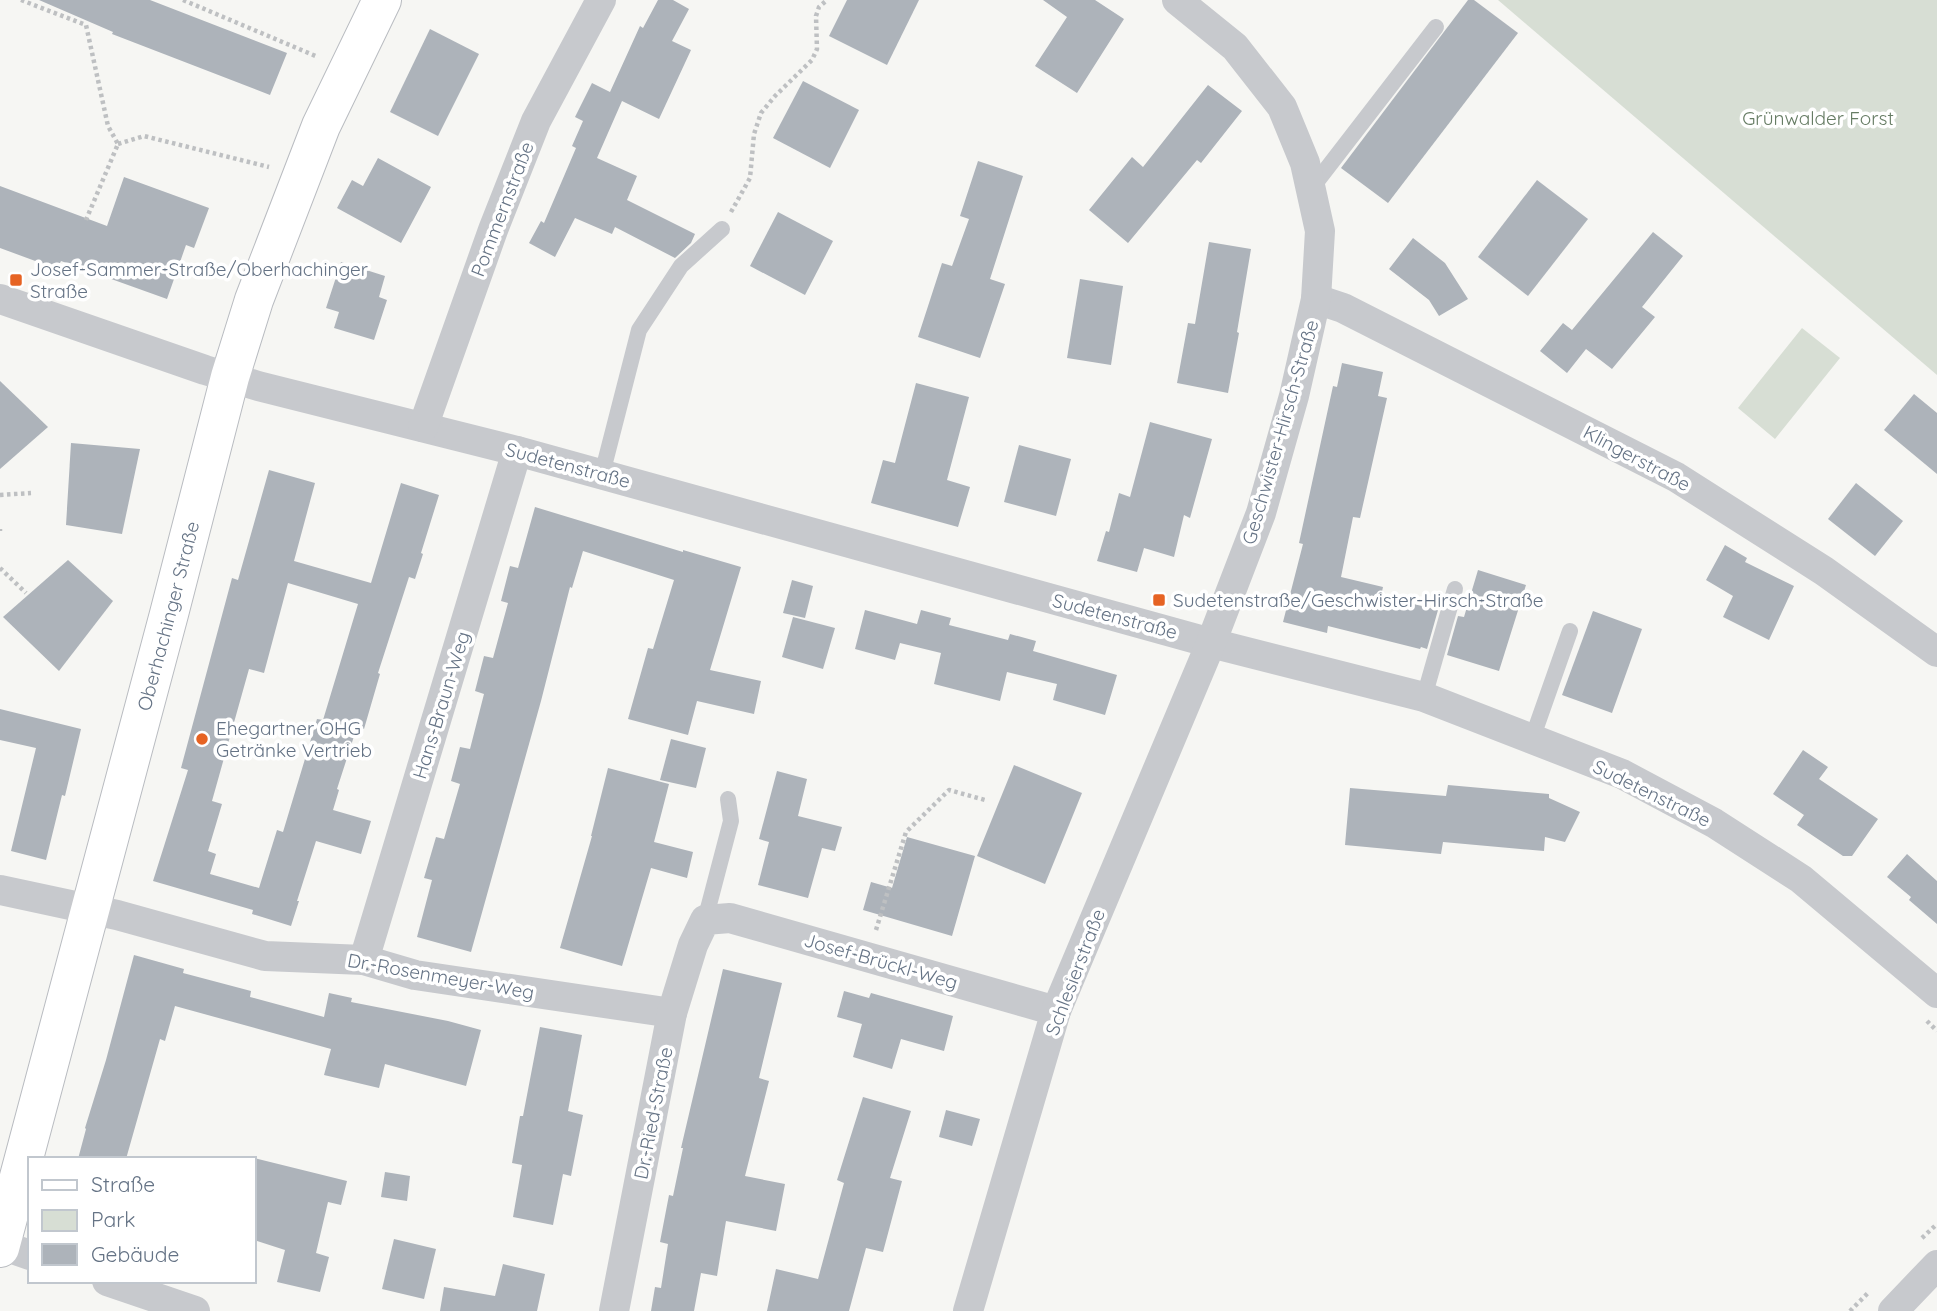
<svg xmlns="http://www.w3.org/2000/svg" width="1937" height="1311" viewBox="0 0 1937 1311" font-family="Quicksand,sans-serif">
<rect width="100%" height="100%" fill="#f6f6f3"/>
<g fill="#d7ded4">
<path d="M 1498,0 L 1937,0 L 1937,375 Z"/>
<path d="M 1802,328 L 1840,358 L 1775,439 L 1738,408 Z"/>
</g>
<g fill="#adb3ba" fill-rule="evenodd">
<path d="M 39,0 L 150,0 L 287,53 L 270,95 L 112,34 L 113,32 Z"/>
<path d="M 658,0 L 673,0 L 689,9 L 672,41 L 691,50 L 659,119 L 622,101 L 597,158 L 637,176 L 627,200 L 695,234 L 691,243 L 675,258 L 615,227 L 612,234 L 575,218 L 555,257 L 529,243 L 541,221 L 544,223 L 576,148 L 572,146 L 583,121 L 575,117 L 592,83 L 610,92 L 640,26 L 643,28 Z"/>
<path d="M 847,0 L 919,0 L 887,65 L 829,36 Z"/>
<path d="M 1043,0 L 1095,0 L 1124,19 L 1077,93 L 1035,66 L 1067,17 Z"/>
<path d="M 1468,0 L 1474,0 L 1518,33 L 1388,203 L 1341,168 Z"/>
<path d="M 430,29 L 479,54 L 438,136 L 390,112 Z"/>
<path d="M 803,81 L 859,110 L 830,168 L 773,138 Z"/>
<path d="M 1208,85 L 1242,111 L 1201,163 L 1197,160 L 1128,243 L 1089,210 L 1132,157 L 1143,167 Z"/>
<path d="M 378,158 L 431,187 L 401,243 L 337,208 L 352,180 L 363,186 Z"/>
<path d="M 978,161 L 1023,176 L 990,279 L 1005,284 L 980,358 L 918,337 L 942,263 L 952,266 L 969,219 L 960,216 Z"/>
<path d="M 124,177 L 209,208 L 194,248 L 186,245 L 167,299 L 61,261 L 57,269 L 0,248 L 0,186 L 107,226 Z"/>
<path d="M 1537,180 L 1588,219 L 1528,296 L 1478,257 Z"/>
<path d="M 778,212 L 833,241 L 805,295 L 750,266 Z"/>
<path d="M 1653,232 L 1683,256 L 1642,307 L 1655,317 L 1612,369 L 1586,349 L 1567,373 L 1540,351 L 1563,323 L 1572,330 Z"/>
<path d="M 1413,238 L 1445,263 L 1468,299 L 1439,316 L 1429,300 L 1389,269 Z"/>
<path d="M 1209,242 L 1251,249 L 1237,332 L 1239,333 L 1228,393 L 1177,383 L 1188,323 L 1195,324 Z"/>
<path d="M 341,262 L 385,276 L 379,297 L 387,300 L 374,340 L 334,328 L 339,312 L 326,308 Z"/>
<path d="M 1080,279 L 1123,286 L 1111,365 L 1067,358 Z"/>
<path d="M 1342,363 L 1383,372 L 1378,396 L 1387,398 L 1360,518 L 1353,517 L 1341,577 L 1383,587 L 1381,596 L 1438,610 L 1427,649 L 1421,647 L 1420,649 L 1328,626 L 1327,633 L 1283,622 L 1303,544 L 1299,543 L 1333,386 L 1337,387 Z"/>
<path d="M 0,381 L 48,427 L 0,469 Z"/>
<path d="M 916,383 L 969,397 L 947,480 L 970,487 L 958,527 L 871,503 L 883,460 L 895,463 Z"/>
<path d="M 1914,394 L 1937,413 L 1937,474 L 1884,430 Z"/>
<path d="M 1150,422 L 1212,439 L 1190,518 L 1184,515 L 1174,557 L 1144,548 L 1137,572 L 1097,561 L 1106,531 L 1109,532 L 1119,493 L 1130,497 Z"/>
<path d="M 71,443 L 140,449 L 122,534 L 66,525 Z"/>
<path d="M 1019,445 L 1071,459 L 1056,516 L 1004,502 Z"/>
<path d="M 269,470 L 315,483 L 294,561 L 371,583 L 401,483 L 439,495 L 421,553 L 423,554 L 415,579 L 409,577 L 378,673 L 380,674 L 364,729 L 357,727 L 337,789 L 339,790 L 333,810 L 371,821 L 361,854 L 316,841 L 297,901 L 299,901 L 291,926 L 252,914 L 253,910 L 153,881 L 188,770 L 181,768 L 232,578 L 238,580 ZM 288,583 L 358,604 L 323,720 L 317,719 L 283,832 L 277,830 L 259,888 L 210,874 L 216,854 L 208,851 L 222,804 L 212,801 L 249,669 L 264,673 Z"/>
<path d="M 1856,483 L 1903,521 L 1875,556 L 1828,519 Z"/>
<path d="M 535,507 L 683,552 L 683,550 L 741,567 L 710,670 L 761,681 L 754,714 L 697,701 L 688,735 L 628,719 L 648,648 L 653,649 L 674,580 L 583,551 L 572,588 L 570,587 L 541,701 L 471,952 L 417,937 L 432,880 L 424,878 L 436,837 L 444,839 L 460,784 L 451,781 L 460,747 L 470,749 L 484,694 L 475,691 L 484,656 L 493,658 L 508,603 L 501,601 L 510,566 L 518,568 Z"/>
<path d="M 1725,545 L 1747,558 L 1745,562 L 1794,586 L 1769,640 L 1723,617 L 1733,596 L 1706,580 Z"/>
<path d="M 68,560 L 113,601 L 59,671 L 3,617 Z"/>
<path d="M 1478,570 L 1526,585 L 1499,671 L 1447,655 L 1458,616 L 1464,617 Z"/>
<path d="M 792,580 L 813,586 L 805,618 L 783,613 Z"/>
<path d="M 865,610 L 917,624 L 921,610 L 951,618 L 949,625 L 1008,640 L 1010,634 L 1036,641 L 1033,651 L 1117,675 L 1105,715 L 1053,700 L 1057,684 L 1007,672 L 1000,701 L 934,684 L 941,653 L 900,643 L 895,660 L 855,649 Z"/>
<path d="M 1593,611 L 1642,629 L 1612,713 L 1562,695 Z"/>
<path d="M 793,617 L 835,628 L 823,669 L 782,657 Z"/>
<path d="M 0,709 L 81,729 L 65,796 L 62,795 L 46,860 L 11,851 L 36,748 L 0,740 Z"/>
<path d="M 671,739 L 706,748 L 696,788 L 660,780 Z"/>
<path d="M 1803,750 L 1828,767 L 1819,779 L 1878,819 L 1852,856 L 1843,856 L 1797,825 L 1804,815 L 1773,794 Z"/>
<path d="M 1014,765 L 1082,793 L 1045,884 L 977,856 Z"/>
<path d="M 608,768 L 669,784 L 654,842 L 693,852 L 687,878 L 651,868 L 622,966 L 560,948 L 592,836 L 591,836 Z"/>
<path d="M 777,771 L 807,779 L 798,816 L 842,827 L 835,851 L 822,848 L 808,898 L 758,885 L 769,842 L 759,839 Z"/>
<path d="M 1448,785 L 1549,794 L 1549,798 L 1580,812 L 1565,842 L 1545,837 L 1544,851 L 1443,842 L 1441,854 L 1345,845 L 1350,788 L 1446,796 Z"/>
<path d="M 907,837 L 975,856 L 952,936 L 863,910 L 871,882 L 892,888 Z"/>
<path d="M 1907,854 L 1937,881 L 1937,924 L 1909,900 L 1911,897 L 1887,877 Z"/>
<path d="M 134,955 L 184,969 L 183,973 L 251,991 L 250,997 L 324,1017 L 329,993 L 352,998 L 351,1002 L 448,1021 L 481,1030 L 466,1086 L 385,1064 L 379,1088 L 324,1075 L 331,1049 L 175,1006 L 165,1041 L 160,1039 L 126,1159 L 78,1159 L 86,1129 L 85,1128 L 106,1060 Z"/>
<path d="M 723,969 L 782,983 L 759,1078 L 769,1081 L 745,1176 L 785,1184 L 776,1231 L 726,1221 L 717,1276 L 701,1273 L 694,1311 L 651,1311 L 655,1287 L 661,1288 L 668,1244 L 660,1242 L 669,1195 L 673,1196 L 683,1148 L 681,1148 Z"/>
<path d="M 844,991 L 869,998 L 871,993 L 953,1016 L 944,1051 L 901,1039 L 892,1069 L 853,1057 L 862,1024 L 837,1017 Z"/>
<path d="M 540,1027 L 582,1035 L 568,1111 L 583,1115 L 571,1176 L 563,1174 L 553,1225 L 513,1217 L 522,1165 L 512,1163 L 520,1116 L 523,1116 Z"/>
<path d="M 863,1097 L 911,1111 L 890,1178 L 902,1181 L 883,1252 L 866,1248 L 849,1311 L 767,1311 L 776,1269 L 818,1279 L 844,1183 L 837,1180 Z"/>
<path d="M 946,1110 L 980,1119 L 972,1146 L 939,1137 Z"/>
<path d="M 254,1158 L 347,1181 L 341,1205 L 328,1202 L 316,1253 L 329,1257 L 320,1292 L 277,1282 L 285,1250 L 254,1240 Z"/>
<path d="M 385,1172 L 410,1176 L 407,1201 L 381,1197 Z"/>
<path d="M 394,1239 L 436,1249 L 424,1299 L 382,1289 Z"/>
<path d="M 503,1264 L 545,1274 L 537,1311 L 440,1311 L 444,1287 L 495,1296 Z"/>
</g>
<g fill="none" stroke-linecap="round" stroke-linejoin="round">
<g stroke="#b9bcc1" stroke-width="40">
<g id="secondary">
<path id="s1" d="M 0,1248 L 169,614 L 230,377 L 254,300 L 321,126 L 382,0"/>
</g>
</g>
<g stroke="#bec0c2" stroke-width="4.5" stroke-dasharray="3.5 3.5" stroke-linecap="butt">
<path d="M 21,0 L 86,25 L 108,126 L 118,144 L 86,220"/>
<path d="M 183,0 L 318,57"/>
<path d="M 118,144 L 144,136 L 269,167"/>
<path d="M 731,212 L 750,178 L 754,134 L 761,113 L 775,96 L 812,60 L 817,49 L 816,16 L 819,7 L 827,0"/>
<path d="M 0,495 L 31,493"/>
<path d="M 0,529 L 0,531"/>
<path d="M 0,568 L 26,593"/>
<path d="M 876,930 L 906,832 L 949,790 L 985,800"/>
<path d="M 1927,1021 L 1937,1031"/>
<path d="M 1922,1238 L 1937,1224"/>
<path d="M 1850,1311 L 1869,1292"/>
</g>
<g stroke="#c7c9cd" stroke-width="16">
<path d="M 1311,189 L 1436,27"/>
<path d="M 602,474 L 639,330 L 681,266 L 722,229"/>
<path d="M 1424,697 L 1455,589"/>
<path d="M 1532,739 L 1570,631"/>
<path d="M 705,920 L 731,821 L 728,799"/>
</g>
<g stroke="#c7c9cd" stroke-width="30">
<path d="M 0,299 L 205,370 L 258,386 L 517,451 L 1211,643 L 1424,697 L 1622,774 L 1714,823 L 1801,879 L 1937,993"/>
<path d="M 1316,299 L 1343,308 L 1676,477 L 1824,571 L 1937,652"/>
<path d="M 423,427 L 493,230 L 536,121 L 601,0"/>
<path d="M 0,890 L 117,915 L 265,956 L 364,960 L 415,975 L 672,1013"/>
<path d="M 364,960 L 517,451"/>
<path d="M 1,1245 L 30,1255"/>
<path d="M 107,1281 L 195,1311"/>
<path d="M 614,1311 L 672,1013 L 693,945 L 705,920 L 730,918 L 1056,1011"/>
<path d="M 968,1311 L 1056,1011 L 1211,643 L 1261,513 L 1294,396 L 1316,299 L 1320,231 L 1305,163 L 1282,107 L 1235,47 L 1177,0"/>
<path d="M 1893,1311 L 1937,1265"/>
</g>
<use href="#secondary" stroke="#fff" stroke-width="38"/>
</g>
<g fill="#e66323" stroke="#fff" stroke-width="2.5">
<rect x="9" y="273" width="14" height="14" rx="3.5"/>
<rect x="1152" y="593" width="14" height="14" rx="3.5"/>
<circle cx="202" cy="739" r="7"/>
</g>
<g text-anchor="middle" stroke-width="7" stroke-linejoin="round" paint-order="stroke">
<g font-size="19" fill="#667c64" stroke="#fff">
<text x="1818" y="125">Grünwalder Forst</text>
</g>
<g font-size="19" fill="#657385" stroke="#fff">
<text transform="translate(502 209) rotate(-69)" y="7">Pommernstraße</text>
<text transform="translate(1280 432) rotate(-74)" y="7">Geschwister-Hirsch-Straße</text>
<text transform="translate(1637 458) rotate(28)" y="7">Klingerstraße</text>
<text transform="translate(568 465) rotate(15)" y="7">Sudetenstraße</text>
<text dy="7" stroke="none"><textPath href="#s1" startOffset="654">Oberhachinger Straße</textPath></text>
<text transform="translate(1115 616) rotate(15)" y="7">Sudetenstraße</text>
<text transform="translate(441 705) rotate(-73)" y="7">Hans-Braun-Weg</text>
<text transform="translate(1652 793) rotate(26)" y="7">Sudetenstraße</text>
<text transform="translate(881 961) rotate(16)" y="7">Josef-Brückl-Weg</text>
<text transform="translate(1075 972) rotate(-69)" y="7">Schlesierstraße</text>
<text transform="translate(441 976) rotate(10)" y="7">Dr.-Rosenmeyer-Weg</text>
<text transform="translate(653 1113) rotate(-79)" y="7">Dr.-Ried-Straße</text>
</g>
<g font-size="19" fill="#657385" stroke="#fff" text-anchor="start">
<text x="30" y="276">Josef-Sammer-Straße/Oberhachinger<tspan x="30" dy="22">Straße</tspan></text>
<text x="1173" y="607">Sudetenstraße/Geschwister-Hirsch-Straße</text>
<text x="216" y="735">Ehegartner OHG<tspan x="216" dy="22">Getränke Vertrieb</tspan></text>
</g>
</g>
<rect x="28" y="1157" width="228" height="126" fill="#ffffff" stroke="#c1c7ce" stroke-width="2"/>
<rect x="42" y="1180" width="35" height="10" fill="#ffffff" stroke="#c1c7ce" stroke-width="2"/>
<text x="91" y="1192" font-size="21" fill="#657385">Straße</text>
<rect x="42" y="1210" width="35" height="21" fill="#d7ded4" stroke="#c1c7ce" stroke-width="2"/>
<text x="91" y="1227" font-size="21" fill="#657385">Park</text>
<rect x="42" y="1244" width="35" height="21" fill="#adb3ba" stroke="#c1c7ce" stroke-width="2"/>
<text x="91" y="1262" font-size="21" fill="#657385">Gebäude</text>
</svg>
